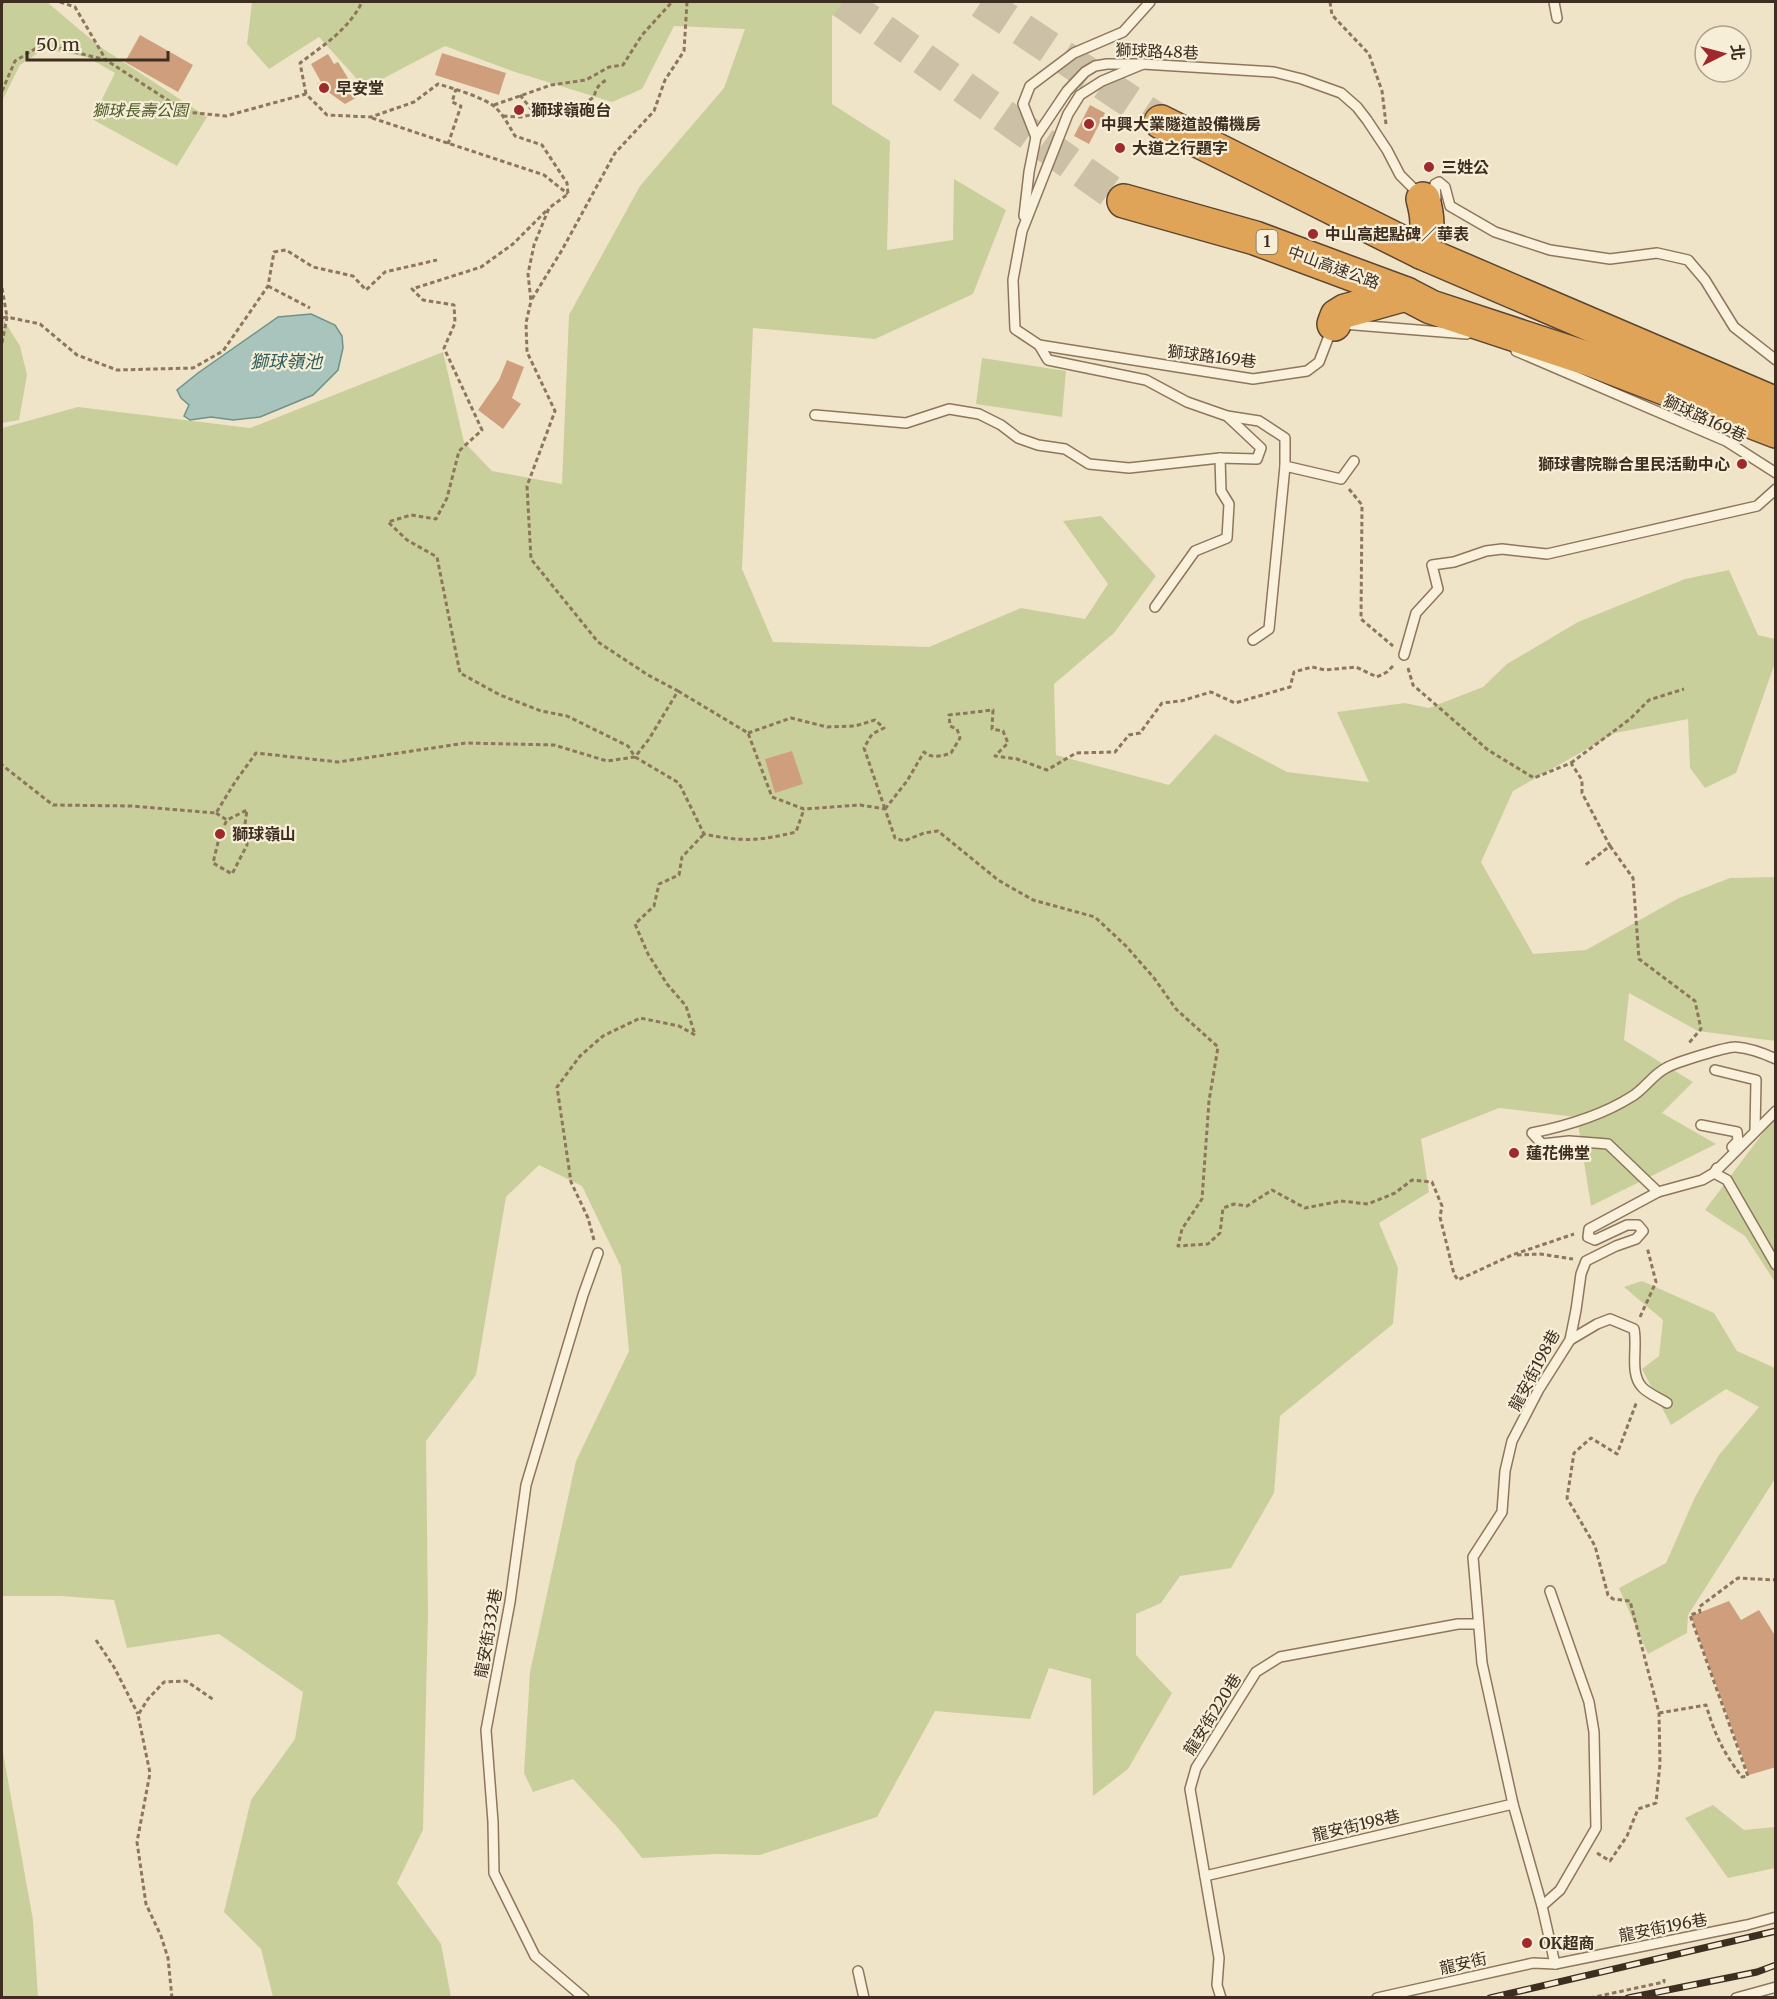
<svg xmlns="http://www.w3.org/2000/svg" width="1777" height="1999" viewBox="0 0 1777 1999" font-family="Merriweather,'Noto Sans TC',serif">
<rect width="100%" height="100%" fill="#f0e4c8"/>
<g fill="#c9cf9b">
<path d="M 2,2 L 47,2 L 99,46 L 207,117 L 177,166 L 92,119 L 115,73 L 87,57 L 44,49 L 20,65 L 2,101 Z"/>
<path d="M 252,2 L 851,2 L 832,16 L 832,104 L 890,141 L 887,250 L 953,240 L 954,179 L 1006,210 L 973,294 L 875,339 L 753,328 L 742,569 L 773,642 L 929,647 L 1021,608 L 1085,619 L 1108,584 L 1063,521 L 1101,516 L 1156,576 L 1114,633 L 1054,684 L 1056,755 L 1169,785 L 1215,734 L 1287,772 L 1369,782 L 1337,712 L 1405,703 L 1429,708 L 1483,687 L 1507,664 L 1578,622 L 1685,579 L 1729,570 L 1758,635 L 1775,639 L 1775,663 L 1736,773 L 1705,788 L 1690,768 L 1688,719 L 1615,733 L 1513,791 L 1481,862 L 1533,954 L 1586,950 L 1679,898 L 1730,878 L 1775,877 L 1775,1041 L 1698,1031 L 1629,993 L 1624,1040 L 1693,1082 L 1662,1113 L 1716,1144 L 1591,1206 L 1577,1117 L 1499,1108 L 1421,1139 L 1429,1192 L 1379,1223 L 1398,1268 L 1393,1324 L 1280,1416 L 1274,1493 L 1231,1568 L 1180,1576 L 1161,1603 L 1136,1614 L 1136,1655 L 1172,1693 L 1128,1769 L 1093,1796 L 1091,1679 L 1049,1668 L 1030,1719 L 935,1711 L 877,1817 L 760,1855 L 717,1854 L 642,1858 L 618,1828 L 573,1779 L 533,1792 L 524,1773 L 530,1672 L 576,1461 L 629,1351 L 621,1267 L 582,1186 L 539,1165 L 506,1197 L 476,1375 L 426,1441 L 428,1613 L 423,1830 L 397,1883 L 441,1944 L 451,1997 L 273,1997 L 261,1949 L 224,1912 L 251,1800 L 295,1739 L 303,1692 L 219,1634 L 127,1648 L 114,1600 L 61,1596 L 2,1596 L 2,428 L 78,407 L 250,428 L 443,352 L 464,442 L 492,471 L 562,484 L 569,315 L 640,186 L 724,88 L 745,29 L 674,26 L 642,89 L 612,102 L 512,71 L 445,46 L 365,88 L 319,37 L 269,69 L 247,44 Z"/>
<path d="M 2,312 L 2,317 L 20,346 L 27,375 L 19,420 L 2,423 Z"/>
<path d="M 982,358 L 1066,371 L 1062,417 L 976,404 Z"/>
<path d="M 1775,1117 L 1775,1282 L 1745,1236 L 1705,1210 Z"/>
<path d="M 1642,1281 L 1714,1313 L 1737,1351 L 1775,1368 L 1775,1479 L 1688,1615 L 1687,1633 L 1648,1654 L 1619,1588 L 1666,1563 L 1695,1497 L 1719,1455 L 1759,1407 L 1726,1389 L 1671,1425 L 1642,1369 L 1659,1356 L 1663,1320 L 1624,1287 Z"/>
<path d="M 2,1747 L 33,1920 L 38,1997 L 2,1997 Z"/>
<path d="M 1713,1805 L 1744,1830 L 1775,1827 L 1775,1868 L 1728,1878 L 1685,1818 Z"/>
</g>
<path fill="#a9c4bc" stroke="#6f938a" stroke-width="1.5" d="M 311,314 L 335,325 L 342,336 L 343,348 L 338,370 L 313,395 L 260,417 L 233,420 L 211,417 L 190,420 L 184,416 L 189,405 L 181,398 L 177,390 L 198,373 L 278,317 Z"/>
<g fill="#cf9f7d">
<path d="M 140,35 L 193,65 L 178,92 L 125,62 Z"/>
<path d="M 442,53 L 506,73 L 499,95 L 435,75 Z"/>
<path d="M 328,54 L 334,64 L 338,62 L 359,96 L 345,104 L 317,84 L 321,82 L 311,64 Z"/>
<path d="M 1090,105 L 1105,113 L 1089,144 L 1074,136 Z"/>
<path d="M 507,360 L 524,367 L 512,398 L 521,404 L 503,429 L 478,410 L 499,380 Z"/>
<path d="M 792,751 L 803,784 L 775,793 L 765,759 Z"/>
<path d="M 1729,1601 L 1741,1620 L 1759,1610 L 1776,1637 L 1776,1767 L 1749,1775 L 1691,1616 Z"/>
</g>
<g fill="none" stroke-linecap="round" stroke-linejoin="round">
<g stroke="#ccc0a6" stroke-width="33" stroke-dasharray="33 16" stroke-linecap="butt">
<path d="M 843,2 L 1124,201"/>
<path d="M 981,2 L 1161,122"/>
</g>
<g stroke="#8d765c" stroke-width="12">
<g id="service">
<path d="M 1554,2 L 1557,18"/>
<path d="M 1143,64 L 1102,81 L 1080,95 L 1068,114 L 1022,231 L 1013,280 L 1015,329 L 1039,345 L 1253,379 L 1307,371 L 1319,362 L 1332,328"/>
<path d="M 1036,137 L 1023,104 L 1030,86 L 1074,53 L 1123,32 L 1150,2"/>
<path d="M 1436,198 L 1435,184 L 1439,182 L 1445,187 L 1450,206 L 1495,232 L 1550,250 L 1610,259 L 1657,253 L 1688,260 L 1705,280 L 1734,327 L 1776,360"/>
<path d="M 1024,216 L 1029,172 L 1036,137 L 1067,91 L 1085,72 L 1095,66 L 1107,64 L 1143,64 L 1274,72 L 1302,79 L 1341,93 L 1357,107 L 1367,120 L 1387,150 L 1400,175 L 1420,195"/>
<path d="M 1343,324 L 1467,334"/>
<path d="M 1039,345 L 1048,360 L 1146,380 L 1187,402 L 1227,416 L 1259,421 L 1285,438 L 1285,466 L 1341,479 L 1354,461"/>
<path d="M 1516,351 L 1726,441 L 1776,473"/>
<path d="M 815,415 L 906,423 L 949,409 L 979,414 L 1001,425 L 1018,438 L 1038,445 L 1065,449 L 1089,464 L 1129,468 L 1220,458 L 1257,459 L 1261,448 L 1227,416"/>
<path d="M 1155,607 L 1195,551 L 1227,538 L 1229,504 L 1221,491 L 1220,458"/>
<path d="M 1253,640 L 1269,629 L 1285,466"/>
<path d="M 1404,655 L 1416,613 L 1438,589 L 1432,565 L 1454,562 L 1486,551 L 1502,549 L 1547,554 L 1757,506 L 1776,489"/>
<path d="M 1715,1070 L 1756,1080 L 1755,1131"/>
<path d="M 1701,1125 L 1737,1132 L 1738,1141 L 1732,1147"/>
<path d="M 1717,1168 L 1714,1173 L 1727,1180 L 1776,1265"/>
<path d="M 1658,1192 L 1608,1144 L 1569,1141 L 1542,1144 L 1532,1133 C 1566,1126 1601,1116 1631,1097 C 1644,1090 1652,1075 1666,1068 C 1674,1063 1728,1046 1736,1047 C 1750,1048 1763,1053 1776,1059"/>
<path d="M 1570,1340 L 1597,1324 L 1610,1319 L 1634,1329 C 1638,1347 1629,1373 1642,1387 C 1647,1393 1659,1398 1667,1403"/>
<path d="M 1205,1876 L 1513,1804"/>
<path d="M 1542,1906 L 1560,1890 L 1596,1828 L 1594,1732 L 1589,1702 L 1550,1591"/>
<path d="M 1555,1964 L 1542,1906 L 1513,1804 L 1482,1663 L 1473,1557 L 1502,1512 L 1505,1471 L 1512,1441 L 1539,1389 L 1570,1340 L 1576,1310 L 1581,1274 L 1586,1261 L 1616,1246 L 1636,1239 L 1643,1231 L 1638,1225 L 1627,1225 L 1595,1240 L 1588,1237 L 1589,1229 L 1658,1192 L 1702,1180 L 1714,1173 L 1776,1111"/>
<path d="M 858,1971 L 864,1998"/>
<path d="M 584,1998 L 535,1956 L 494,1873 L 493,1822 L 486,1730 L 510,1602 L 526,1485 L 583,1295 L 598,1253"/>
<path d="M 1221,1998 L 1217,1985 L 1219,1958 L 1190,1789 L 1196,1768 L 1256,1672 L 1280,1657 L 1458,1624 L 1478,1624"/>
<path d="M 1377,1998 L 1533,1963 L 1555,1964 L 1747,1925 L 1776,1917"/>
<path d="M 1736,1998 L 1776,1987"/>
</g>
</g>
<g stroke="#5b4430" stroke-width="36">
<g id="motorway">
<path d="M 1161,122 L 1421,252 L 1776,404"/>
<path d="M 1124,201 L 1255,238 L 1406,294 L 1431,307 L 1592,360 L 1776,431"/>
<path d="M 1421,252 C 1428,230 1429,221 1423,199"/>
<path d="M 1334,324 L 1337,316 L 1345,311 L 1406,294"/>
</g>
</g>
<g stroke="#8d765c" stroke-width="3" stroke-dasharray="4.5 3" stroke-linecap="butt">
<path d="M 60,2 L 75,7 L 106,60"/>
<path d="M 1330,2 L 1332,15 L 1369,54 L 1382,91 L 1386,124"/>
<path d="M 2,3 L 3,2"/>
<path d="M 2,91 L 15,61 L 43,44 L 106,60 L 186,112 L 226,116 L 306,94 L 327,115 L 371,117 L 414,102 L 438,84 C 452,88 486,98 496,108 C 504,116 509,126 515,136 L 542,145 L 567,183 L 568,194 L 549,208 L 534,245 L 528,274 L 531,301 L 526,323 L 527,352 L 555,411 L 527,486 L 531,559 L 598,642 L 648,675 L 678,691 L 649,739 L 635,757 L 607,761 L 554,745 L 466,743 L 338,762 L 256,753 L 235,782 L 216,813 L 131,806 L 53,805 L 2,765"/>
<path d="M 306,94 L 300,63 C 324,45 349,29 362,2"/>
<path d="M 520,95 L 535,114"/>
<path d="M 494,105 L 551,85 L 586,80 L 609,67 L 623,65 L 642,35 L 672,2"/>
<path d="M 503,116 L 521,117 L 535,114 L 562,114 L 578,108 L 594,97 C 596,88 599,84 608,79"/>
<path d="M 372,118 L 544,175 L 568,194"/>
<path d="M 448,144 L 461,106 L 452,102 L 456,89"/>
<path d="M 546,211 L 513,244 L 481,267 L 412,289 L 423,300 L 454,305 L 455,323 L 444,348 L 482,430 L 459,451 L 447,498 L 436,519 L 411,515 L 388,522 L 407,540 L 437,557 L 460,673 L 500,695 L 541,711 L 567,716 L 628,746 L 635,757 L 679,783 L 704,834 C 741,842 760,841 796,832 L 804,809"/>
<path d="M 268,286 L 310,308"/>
<path d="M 2,288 L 7,317 L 2,318"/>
<path d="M 532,299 L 562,250 L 615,153 L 654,111 L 665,80 L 684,51 L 687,2"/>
<path d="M 2,343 L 7,317 L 40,324 L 77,355 L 117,370 L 193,368 L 223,351 L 268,286 L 274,252 L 286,250 L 313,267 L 353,276 L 366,290 L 385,272 L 437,260"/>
<path d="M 1349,489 L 1362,505 L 1361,619 L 1393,646"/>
<path d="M 1408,668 L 1413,685 L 1488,750 L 1534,778 L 1571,763 L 1582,780 L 1582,793 L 1610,846 L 1584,866"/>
<path d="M 678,691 L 748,733 L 772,797 L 804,809 L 860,805 L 885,809 L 895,838 L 904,841 L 924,833 L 938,831 L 998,880 L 1033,900 L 1095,917 L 1126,946 L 1154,978 L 1176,1009 L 1218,1047 L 1209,1101 L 1202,1199 L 1182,1229 L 1178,1246 L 1208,1244 L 1220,1233 L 1223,1208 L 1234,1204 L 1247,1206 L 1272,1190 L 1305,1208 L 1341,1201 L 1368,1204 L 1395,1193 L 1412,1180 L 1432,1182 L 1442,1206 L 1440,1217 L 1454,1274 L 1458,1280 L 1512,1255 L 1574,1234"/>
<path d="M 748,733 L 791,718 L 827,727 L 855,726 L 875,720 L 884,728 L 872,734 L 864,748 L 885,809"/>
<path d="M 1571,763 L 1630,719 L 1649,700 L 1684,689"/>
<path d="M 885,809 L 907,781 L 924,752 C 932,759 942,756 951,753 L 960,738 L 957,729 L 950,726 L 949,715 L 993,710 L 992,729 L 1003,731 L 1008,743 L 995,756 L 1017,759 L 1047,770 L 1076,753 L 1115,752 L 1129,735 L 1140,733 L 1162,703 L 1181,701 L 1211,692 L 1235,703 L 1290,687 L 1294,672 L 1312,667 L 1325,670 L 1356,667 L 1377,677 L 1387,672 L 1394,665"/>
<path d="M 216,813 L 227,820 L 247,810 L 245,824 L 247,845 L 232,874 L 213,863 L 220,834 L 227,820"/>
<path d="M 1610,846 L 1633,878 L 1639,959 L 1695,1001 L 1701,1029 L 1688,1044"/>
<path d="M 594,1240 L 588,1218 L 571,1182 L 557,1087 L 580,1056 L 603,1036 L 640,1018 L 679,1026 L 695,1035 L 686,1006 L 667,984 L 648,954 L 635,924 L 654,906 L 659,884 L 679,875 L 682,857 L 704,834"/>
<path d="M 1517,1255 L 1540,1254 L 1573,1259"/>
<path d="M 1640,1317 L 1656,1282 L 1647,1247"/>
<path d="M 96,1640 L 114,1667 L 138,1714"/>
<path d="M 1659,1713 L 1706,1705 C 1715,1735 1723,1752 1742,1777 L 1748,1776 L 1690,1615 L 1700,1612 L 1699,1607 L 1738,1578 L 1776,1580"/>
<path d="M 1597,1853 L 1610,1861 L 1627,1836 L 1638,1809 L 1656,1803 L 1660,1764 L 1659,1713 L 1630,1601 L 1613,1599 L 1608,1595 L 1595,1546 L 1567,1498 L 1574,1453 L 1591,1438 L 1617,1454 L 1637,1401"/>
<path d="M 172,1998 L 168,1958 L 161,1936 L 146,1904 L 137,1842 L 150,1773 L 138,1715 L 148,1699 L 164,1682 L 186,1681 L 214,1700"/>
<path d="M 1590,1998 L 1664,1982 L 1664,1979"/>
</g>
<use href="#service" stroke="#faf1dc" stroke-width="9"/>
<use href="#motorway" stroke="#e0a458" stroke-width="33"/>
<g stroke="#3d2e20" stroke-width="7">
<g id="rail">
<path d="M 1490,1998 L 1776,1931"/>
<path d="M 1628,1998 L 1757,1972 L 1776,1965"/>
</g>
</g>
<use href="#rail" stroke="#f7eed8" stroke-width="4.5" stroke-dasharray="14" stroke-linecap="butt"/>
</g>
<g fill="#9e2a2b" stroke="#f7eed8" stroke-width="2">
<circle cx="324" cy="88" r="6"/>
<circle cx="519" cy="110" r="6"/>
<circle cx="1089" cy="124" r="6"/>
<circle cx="1120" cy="148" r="6"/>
<circle cx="1429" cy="167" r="6"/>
<circle cx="1313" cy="234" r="6"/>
<circle cx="1742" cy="464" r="6"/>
<circle cx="220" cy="834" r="6"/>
<circle cx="1514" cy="1153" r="6"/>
<circle cx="1527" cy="1943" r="6"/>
</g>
<g text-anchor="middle" stroke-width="4.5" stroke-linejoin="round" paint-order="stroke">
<rect fill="#f7eed8" stroke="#756857" stroke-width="1.5" x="1256.5" y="230" width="21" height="24" rx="4.5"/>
<g font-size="15" font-weight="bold" fill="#3d2e20">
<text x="1267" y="247">1</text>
</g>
<g font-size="16" fill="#3d2e20" stroke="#f7eed8">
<text transform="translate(1157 51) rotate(2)" y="6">獅球路48巷</text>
<text transform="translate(1334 267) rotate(20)" y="6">中山高速公路</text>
<text transform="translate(1212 356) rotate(7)" y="6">獅球路169巷</text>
<text transform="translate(1705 418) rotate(25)" y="6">獅球路169巷</text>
<text transform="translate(1534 1370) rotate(-62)" y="6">龍安街198巷</text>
<text transform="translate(488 1633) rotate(-80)" y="6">龍安街332巷</text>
<text transform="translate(1212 1714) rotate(-58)" y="6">龍安街220巷</text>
<text transform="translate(1356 1825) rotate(-13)" y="6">龍安街198巷</text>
<text transform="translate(1663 1927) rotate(-11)" y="6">龍安街196巷</text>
<text transform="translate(1463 1963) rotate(-13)" y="6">龍安街</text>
</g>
<g font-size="16" font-weight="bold" fill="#3d2e20" stroke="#f7eed8" text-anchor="start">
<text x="336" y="94">早安堂</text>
<text x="531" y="116">獅球嶺砲台</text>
<text x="1101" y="130">中興大業隧道設備機房</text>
<text x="1132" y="154">大道之行題字</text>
<text x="1441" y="173">三姓公</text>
<text x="1325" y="240">中山高起點碑／華表</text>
<text x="1730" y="470" text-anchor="end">獅球書院聯合里民活動中心</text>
<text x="232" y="840">獅球嶺山</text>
<text x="1526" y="1159">蓮花佛堂</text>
<text x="1539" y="1949">OK超商</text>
</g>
<g font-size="16" font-style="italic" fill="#4d5a26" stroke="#f7eed8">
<text x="140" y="116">獅球長壽公園</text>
</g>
<g font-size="18" font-style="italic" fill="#2f5d5a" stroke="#f7eed8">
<text x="286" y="368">獅球嶺池</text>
</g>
</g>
<rect width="1777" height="1999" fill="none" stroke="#3d2e20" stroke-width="6"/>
<g transform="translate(1723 54) rotate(84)"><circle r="28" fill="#f7eed8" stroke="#ada18e" stroke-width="1.5"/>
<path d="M0-4.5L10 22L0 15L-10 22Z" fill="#9e2a2b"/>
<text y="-9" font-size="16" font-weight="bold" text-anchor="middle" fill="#3d2e20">北</text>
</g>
<path d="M27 51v9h141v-9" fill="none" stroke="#3d2e20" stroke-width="3"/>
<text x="36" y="51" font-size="18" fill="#3d2e20" stroke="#f7eed8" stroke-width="4.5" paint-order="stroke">50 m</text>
</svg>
